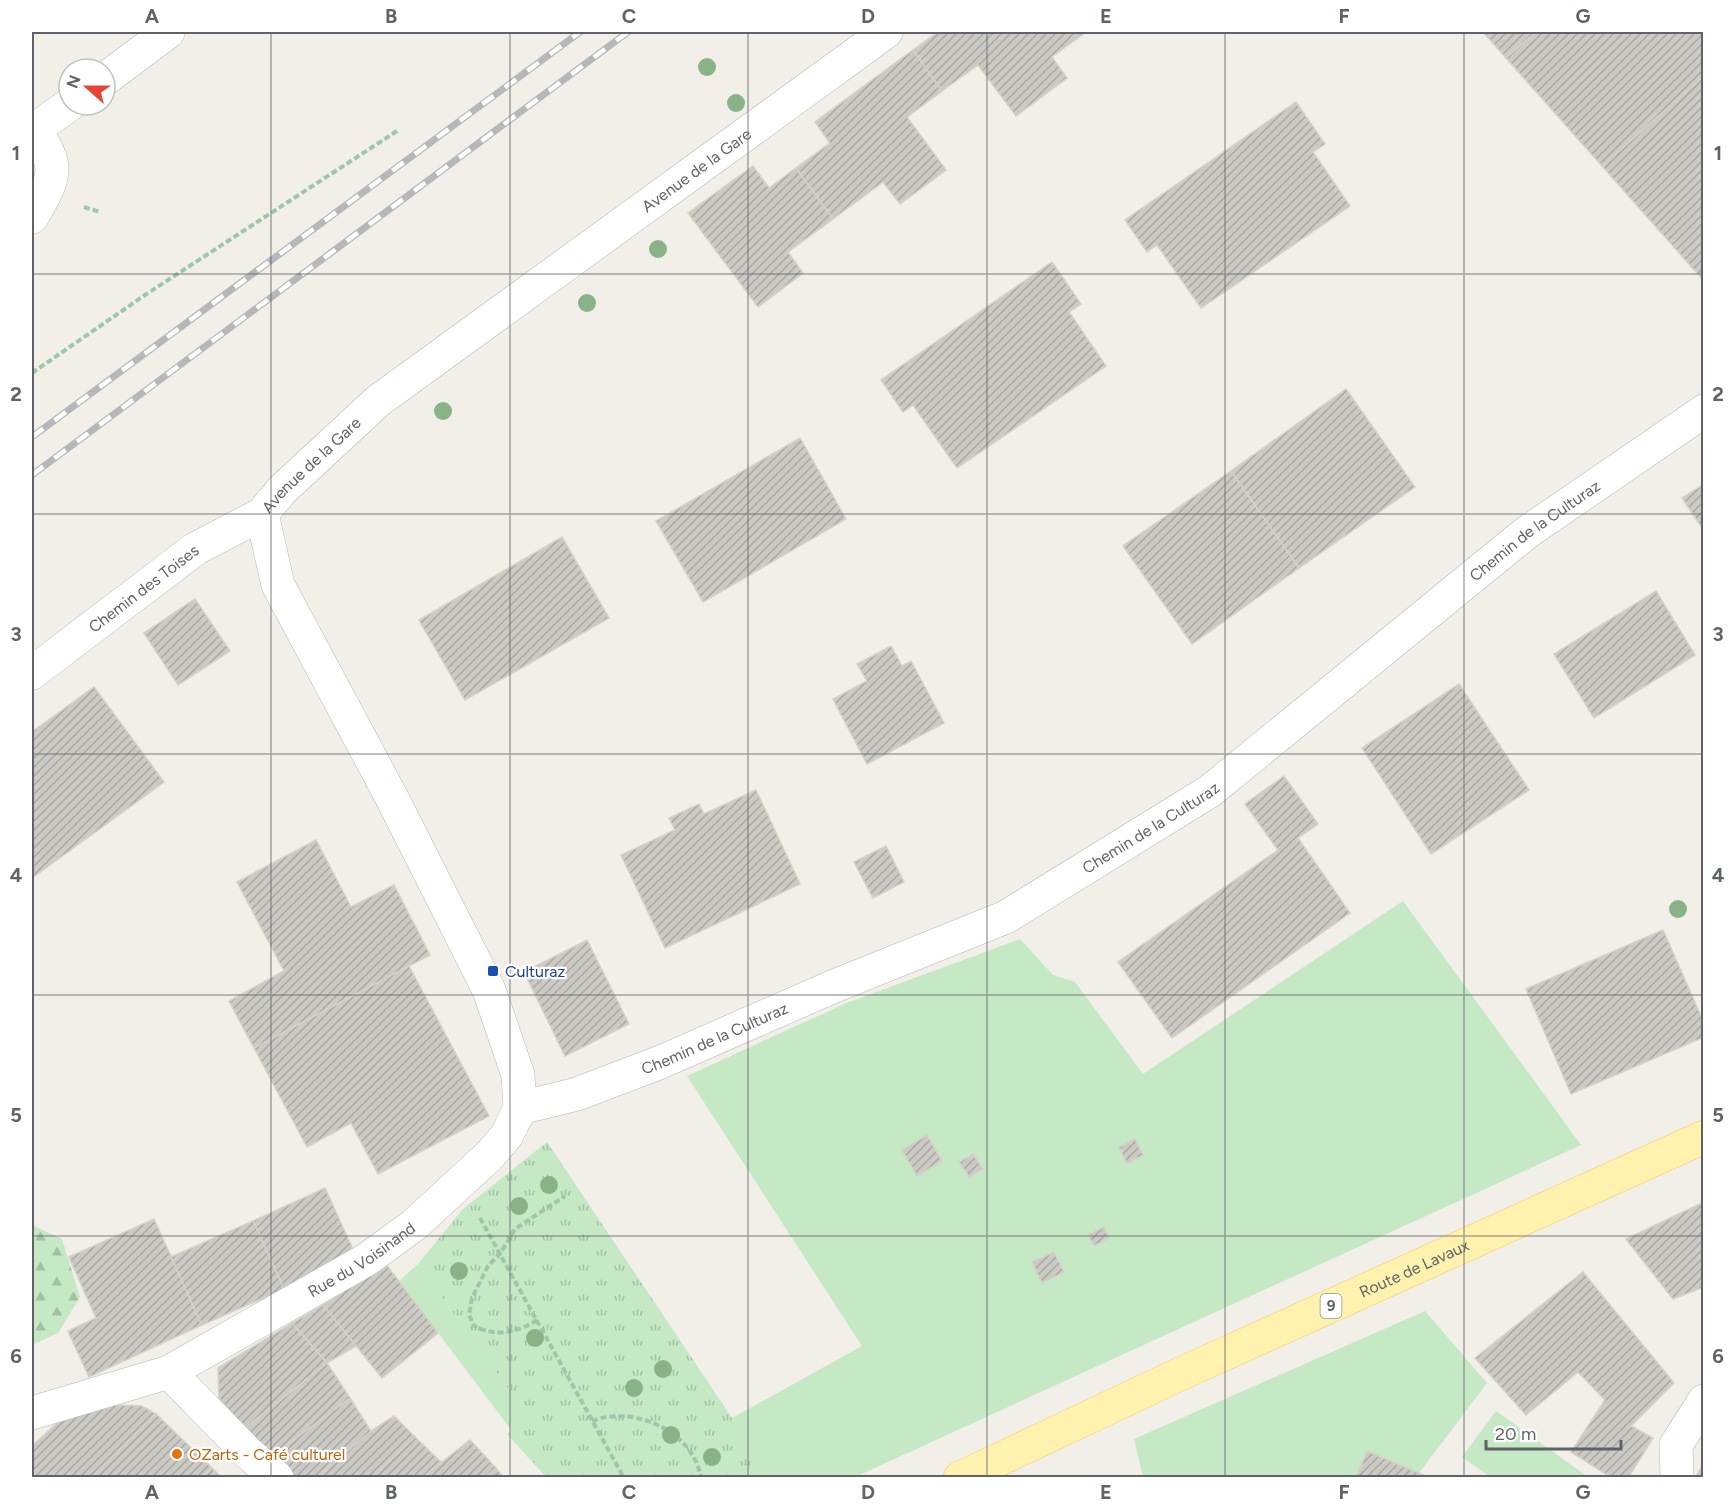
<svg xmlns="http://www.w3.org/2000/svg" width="1735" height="1509" viewBox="0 0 1735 1509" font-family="Figtree,sans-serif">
<defs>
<pattern id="forest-firs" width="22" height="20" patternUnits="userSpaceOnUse" patternTransform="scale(1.5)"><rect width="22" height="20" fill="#c5e8c5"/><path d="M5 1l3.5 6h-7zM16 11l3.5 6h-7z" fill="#a3c0a4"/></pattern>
<pattern id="park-tufts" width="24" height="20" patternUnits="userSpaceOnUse" patternTransform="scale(1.5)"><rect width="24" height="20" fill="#c5e8c5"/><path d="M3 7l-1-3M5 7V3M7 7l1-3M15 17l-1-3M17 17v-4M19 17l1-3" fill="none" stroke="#a3c0a4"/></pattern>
<pattern id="building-hatch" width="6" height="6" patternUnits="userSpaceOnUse" patternTransform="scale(1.5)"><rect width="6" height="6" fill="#cccac5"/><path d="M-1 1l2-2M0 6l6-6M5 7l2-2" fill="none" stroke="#a9a8a4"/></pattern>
</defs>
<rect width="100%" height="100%" fill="#f1efe8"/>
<path fill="url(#forest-firs)" d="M 32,1225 L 62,1239 L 80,1297 L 58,1333 L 32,1345 Z"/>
<path fill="url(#park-tufts)" d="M 547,1142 L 732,1418 L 763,1477 L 546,1477 L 507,1434 L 528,1416 L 418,1264 L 463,1209 Z"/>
<g fill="#c5e8c5">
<path d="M 1403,901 L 1581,1145 L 855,1477 L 763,1477 L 732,1418 L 862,1346 L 687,1076 L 844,1004 L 1020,939 L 1053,975 L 1075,982 L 1143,1074 Z"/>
<path d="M 418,1264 L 528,1416 L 512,1431 L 399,1281 Z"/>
<path d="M 1425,1311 L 1487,1383 L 1419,1473 L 1368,1451 L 1356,1477 L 1143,1477 L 1134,1439 Z"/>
<path d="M 1496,1411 L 1588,1477 L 1490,1477 L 1462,1457 Z"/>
</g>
<g fill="url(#building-hatch)" stroke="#d6d1c6" stroke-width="1.5">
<path d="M 938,32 L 1086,32 L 1052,57 L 1067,78 L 1016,116 L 978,65 L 942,91 L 913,50 Z"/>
<path d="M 1483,32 L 1536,32 L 1506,58 Z"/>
<path d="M 1536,32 L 1704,32 L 1704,76 L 1602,166 L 1506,58 Z"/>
<path d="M 913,50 L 942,91 L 907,117 L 946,170 L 900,204 L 883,182 L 833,219 L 796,168 L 830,143 L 815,122 Z"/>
<path d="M 1704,76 L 1704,281 L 1602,166 Z"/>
<path d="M 1296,102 L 1325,144 L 1313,152 L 1350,206 L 1201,308 L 1157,245 L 1147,252 L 1125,220 Z"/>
<path d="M 753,166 L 769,188 L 796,168 L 833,219 L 788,252 L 803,273 L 758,307 L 688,213 Z"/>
<path d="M 1052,262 L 1081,304 L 1069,312 L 1106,366 L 957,468 L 913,405 L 903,412 L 881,380 Z"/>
<path d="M 1346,389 L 1415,487 L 1299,568 L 1231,471 Z"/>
<path d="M 800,438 L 846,519 L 703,602 L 656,521 Z"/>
<path d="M 1231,471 L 1299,568 L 1192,644 L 1123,546 Z"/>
<path d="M 1704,484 L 1704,531 L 1682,498 Z"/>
<path d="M 562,537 L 609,618 L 465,700 L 419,620 Z"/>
<path d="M 1656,591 L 1695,655 L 1594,718 L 1554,654 Z"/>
<path d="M 195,599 L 230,651 L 178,685 L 144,633 Z"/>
<path d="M 891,646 L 902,666 L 911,661 L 944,723 L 867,764 L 833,699 L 867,681 L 857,664 Z"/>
<path d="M 1459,684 L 1529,790 L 1431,854 L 1362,748 Z"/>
<path d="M 94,687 L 164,782 L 32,878 L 32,732 Z"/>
<path d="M 1284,776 L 1318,824 L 1298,838 L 1350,913 L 1172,1038 L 1118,962 L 1278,850 L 1245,804 Z"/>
<path d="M 756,790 L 800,884 L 665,948 L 621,855 L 675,830 L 669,818 L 699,804 L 704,814 Z"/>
<path d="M 316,840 L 351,907 L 394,885 L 430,955 L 254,1048 L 229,1001 L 284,971 L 237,882 Z"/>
<path d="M 886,846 L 904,882 L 873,898 L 854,862 Z"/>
<path d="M 1663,930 L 1704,1023 L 1704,1037 L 1571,1094 L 1526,989 Z"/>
<path d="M 587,940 L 629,1024 L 565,1056 L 524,972 Z"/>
<path d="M 409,966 L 489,1116 L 378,1174 L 351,1123 L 307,1147 L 254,1048 Z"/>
<path d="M 927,1135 L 942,1161 L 917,1176 L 902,1150 Z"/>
<path d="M 1135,1139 L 1143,1155 L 1127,1164 L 1119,1147 Z"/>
<path d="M 973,1154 L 983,1169 L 969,1177 L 959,1162 Z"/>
<path d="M 325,1188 L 356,1256 L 284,1289 L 253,1221 Z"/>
<path d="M 1704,1202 L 1704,1287 L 1673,1299 L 1626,1239 Z"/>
<path d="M 154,1219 L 202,1325 L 89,1377 L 68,1331 L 96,1318 L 69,1257 Z"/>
<path d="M 253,1221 L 284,1289 L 202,1325 L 171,1257 Z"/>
<path d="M 1104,1227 L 1109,1238 L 1094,1246 L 1088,1235 Z"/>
<path d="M 1054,1252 L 1064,1272 L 1042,1283 L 1032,1262 Z"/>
<path d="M 385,1263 L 438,1333 L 382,1378 L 323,1305 Z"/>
<path d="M 1583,1272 L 1674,1383 L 1631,1426 L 1653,1438 L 1628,1478 L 1612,1478 L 1571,1452 L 1605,1400 L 1578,1372 L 1526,1415 L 1475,1358 Z"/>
<path d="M 323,1305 L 356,1346 L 327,1363 L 292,1323 Z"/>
<path d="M 292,1323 L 327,1363 L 244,1429 L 219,1398 L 218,1368 Z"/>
<path d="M 327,1363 L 350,1398 L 268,1459 L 244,1429 Z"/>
<path d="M 350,1398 L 371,1431 L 316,1478 L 293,1478 L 268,1459 Z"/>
<path d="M 89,1404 L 142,1406 L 156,1414 L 91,1478 L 32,1478 L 32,1446 L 57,1423 Z"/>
<path d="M 156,1414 L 212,1468 L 201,1478 L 96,1478 L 94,1475 Z"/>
<path d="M 394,1416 L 415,1437 L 371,1478 L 316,1478 L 371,1431 Z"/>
<path d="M 415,1437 L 441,1462 L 422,1478 L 371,1478 Z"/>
<path d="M 470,1440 L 496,1468 L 484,1478 L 422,1478 Z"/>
<path d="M 1367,1451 L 1419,1473 L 1430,1478 L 1356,1478 Z"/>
<path d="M 1704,1463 L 1704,1478 L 1695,1478 Z"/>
<path d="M 212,1468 L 222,1478 L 201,1478 Z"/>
<path d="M 496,1468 L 504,1478 L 484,1478 Z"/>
</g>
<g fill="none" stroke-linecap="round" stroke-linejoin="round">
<g stroke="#b5b8bc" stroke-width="34">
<g id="minor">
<path d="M 105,79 L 168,32"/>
<path d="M 32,128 C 62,166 55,178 32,217"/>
<path d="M 34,130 L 69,105"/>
<path id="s1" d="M 32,673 L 195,549 L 262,514 L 282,490 L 378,401 L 886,32"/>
<path id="s2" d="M 520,1108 L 577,1094 L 661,1062 L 832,987 L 1006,917 L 1210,791 L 1526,533 L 1704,411"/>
<path d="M 169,1372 L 247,1452 L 277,1478"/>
<path id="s3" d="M 32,1413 L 169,1372 L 366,1260 L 414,1225 L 490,1155 L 507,1135 L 520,1108 L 518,1075 L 489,990 L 392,798 L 278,585 L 262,514"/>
<path d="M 1677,1478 L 1676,1445 L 1704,1401"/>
</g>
</g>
<g stroke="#f2c960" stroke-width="34">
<g id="major">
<path id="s4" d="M 960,1478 L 1178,1375 L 1704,1137"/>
</g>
</g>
<g stroke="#9cc7a9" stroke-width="4" stroke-dasharray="6 3" stroke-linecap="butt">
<path d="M 84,207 L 100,212"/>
<path d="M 32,373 L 145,295 L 397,131"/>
<path d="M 480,1218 L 624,1478"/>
<path d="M 537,1320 C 517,1333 495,1337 474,1326 L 469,1315 L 472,1298 L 488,1266 L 500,1254 L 515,1229 L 565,1196"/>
<path d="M 592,1421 C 633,1405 693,1430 701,1478"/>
</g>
<use href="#minor" stroke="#fff" stroke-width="33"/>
<use href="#major" stroke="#fff2af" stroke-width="33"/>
<g stroke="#b6b7b8" stroke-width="7">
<g id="rail">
<path d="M 32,437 L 580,32"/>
<path d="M 32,475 L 628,32"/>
</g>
</g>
<use href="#rail" stroke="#fff" stroke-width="4.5" stroke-dasharray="14" stroke-linecap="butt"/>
</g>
<g fill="#89b387">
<circle cx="707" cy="67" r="9"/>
<circle cx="736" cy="103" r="9"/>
<circle cx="658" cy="249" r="9"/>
<circle cx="587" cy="303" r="9"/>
<circle cx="443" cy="411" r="9"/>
<circle cx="1678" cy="909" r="9"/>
<circle cx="549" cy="1185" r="9"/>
<circle cx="519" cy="1206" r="9"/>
<circle cx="459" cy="1271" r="9"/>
<circle cx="535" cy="1338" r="9"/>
<circle cx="663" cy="1369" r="9"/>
<circle cx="634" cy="1388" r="9"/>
<circle cx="671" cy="1435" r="9"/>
<circle cx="712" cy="1457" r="9"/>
</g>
<path fill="none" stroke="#5f6368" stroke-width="1.5" stroke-opacity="0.55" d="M 271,32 L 271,1478M 510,32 L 510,1478M 748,32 L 748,1478M 987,32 L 987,1478M 1225,32 L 1225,1478M 1464,32 L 1464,1478M 32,274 L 1704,274M 32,514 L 1704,514M 32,754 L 1704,754M 32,995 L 1704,995M 32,1236 L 1704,1236"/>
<rect fill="#1a4fb4" stroke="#fff" stroke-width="2" x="487" y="965" width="12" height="12" rx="3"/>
<circle fill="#e8710a" stroke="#fff" stroke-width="2" cx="177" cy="1454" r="6"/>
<g text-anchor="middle" stroke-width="4.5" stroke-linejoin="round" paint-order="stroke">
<rect fill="#fff" stroke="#8f9295" stroke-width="1.5" x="1320.5" y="1294" width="21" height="24" rx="4.5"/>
<g font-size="15" font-weight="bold" fill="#5f6368">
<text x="1331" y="1311">9</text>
</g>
<g font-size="16" fill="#5f6368" stroke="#fff">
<text dy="6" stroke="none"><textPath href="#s1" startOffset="836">Avenue de la Gare</textPath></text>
<text dy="6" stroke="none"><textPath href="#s1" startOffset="350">Avenue de la Gare</textPath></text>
<text dy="6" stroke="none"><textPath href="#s2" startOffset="1179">Chemin de la Culturaz</textPath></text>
<text dy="6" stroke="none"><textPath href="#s1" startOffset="140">Chemin des Toises</textPath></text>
<text dy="6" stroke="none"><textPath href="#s2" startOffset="693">Chemin de la Culturaz</textPath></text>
<text dy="6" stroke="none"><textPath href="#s2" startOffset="207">Chemin de la Culturaz</textPath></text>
<text dy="6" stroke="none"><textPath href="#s3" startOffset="366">Rue du Voisinand</textPath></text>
<text dy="6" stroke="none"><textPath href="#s4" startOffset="500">Route de Lavaux</textPath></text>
</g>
<g font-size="16" fill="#164399" stroke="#fff" text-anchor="start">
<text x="505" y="977">Culturaz</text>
</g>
<g font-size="16" fill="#c56008" stroke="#fff" text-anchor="start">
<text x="189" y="1460">OZarts - Café culturel</text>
</g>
</g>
<rect width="1735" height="1509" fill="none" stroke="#ffffff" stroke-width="66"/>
<g transform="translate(87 87) rotate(291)"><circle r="28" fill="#ffffff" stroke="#bfc1c3" stroke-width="1.5"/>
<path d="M0-4.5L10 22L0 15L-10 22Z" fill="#ea4335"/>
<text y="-9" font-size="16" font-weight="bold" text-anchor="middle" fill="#5f6368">N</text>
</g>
<path d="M1486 1440v9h135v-9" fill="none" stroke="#5f6368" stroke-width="3"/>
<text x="1495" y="1440" font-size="18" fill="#5f6368" stroke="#ffffff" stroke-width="4.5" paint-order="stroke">20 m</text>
<rect x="33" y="33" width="1669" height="1443" fill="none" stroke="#5f6368" stroke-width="2"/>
<g font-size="20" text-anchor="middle" font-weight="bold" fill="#5f6368">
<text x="152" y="23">A</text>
<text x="391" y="23">B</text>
<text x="629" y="23">C</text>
<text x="868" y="23">D</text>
<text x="1106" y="23">E</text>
<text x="1344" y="23">F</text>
<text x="1583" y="23">G</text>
<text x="16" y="160">1</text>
<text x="1718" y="160">1</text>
<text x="16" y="401">2</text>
<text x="1718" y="401">2</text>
<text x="16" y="641">3</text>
<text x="1718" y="641">3</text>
<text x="16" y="882">4</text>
<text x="1718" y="882">4</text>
<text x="16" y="1122">5</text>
<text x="1718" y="1122">5</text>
<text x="16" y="1363">6</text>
<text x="1718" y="1363">6</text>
<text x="152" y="1499">A</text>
<text x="391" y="1499">B</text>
<text x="629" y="1499">C</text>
<text x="868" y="1499">D</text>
<text x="1106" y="1499">E</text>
<text x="1344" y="1499">F</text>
<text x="1583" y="1499">G</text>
</g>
</svg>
